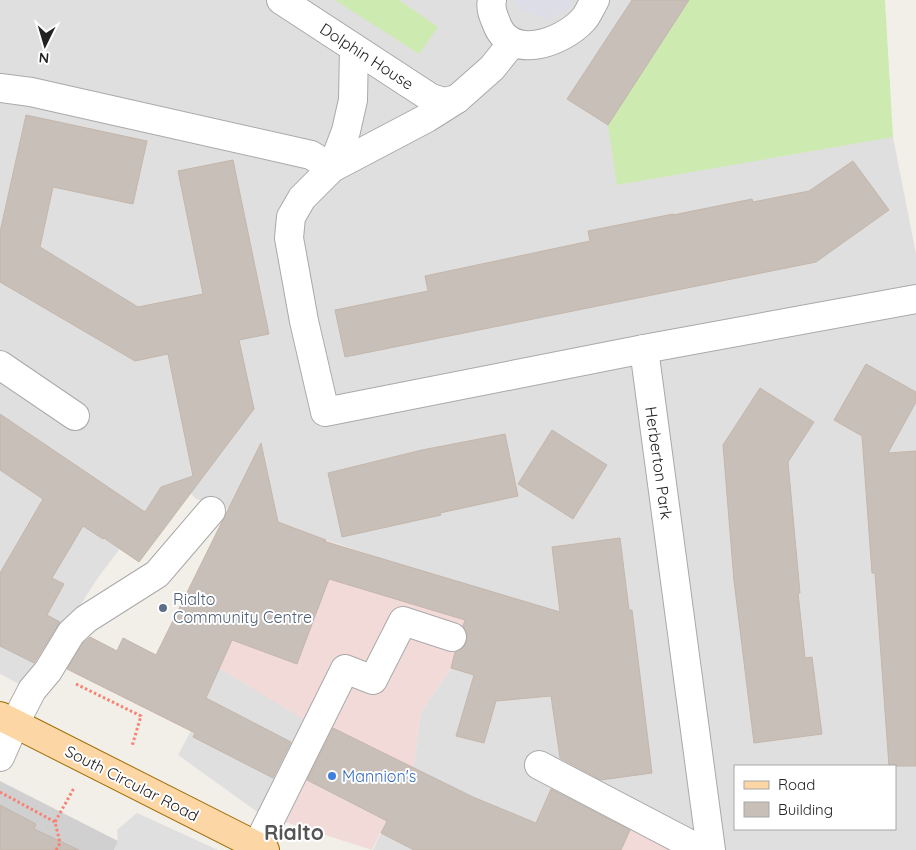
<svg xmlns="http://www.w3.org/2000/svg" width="916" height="850" viewBox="0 0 916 850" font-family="Quicksand,sans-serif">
<rect width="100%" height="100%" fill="#f2efe9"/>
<g fill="#e0dfdf" fill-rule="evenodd">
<path d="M 0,0 L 884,0 L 884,79 L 893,137 L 916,254 L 916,850 L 723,850 L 601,840 L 596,850 L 373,850 L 414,764 L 421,712 L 451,668 L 394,563 L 283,525 L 196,499 L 179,481 L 161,487 L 128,538 L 97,579 L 69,623 L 52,638 L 21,685 L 0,674 ZM 735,766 L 895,766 L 895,829 L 735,829 Z"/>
<path d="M 219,668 L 306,719 L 260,814 L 178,755 L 191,731 Z"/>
<path d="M 137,813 L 218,850 L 114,850 L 118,841 L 117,830 Z"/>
</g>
<g fill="#f2dad9">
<path d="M 283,525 L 293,527 L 342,546 L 528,603 L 504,684 L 451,668 L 421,712 L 414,764 L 372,850 L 260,814 L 305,720 L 219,668 Z"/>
<path d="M 614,792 L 723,850 L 596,850 L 601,840 Z"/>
</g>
<path fill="#d0d0d0" d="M 0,781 L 118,841 L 114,850 L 0,850 Z"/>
<g fill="#cdebb0">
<path d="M 335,0 L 399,0 L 438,27 L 419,54 Z"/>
<path d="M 689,0 L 885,0 L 893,137 L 617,185 L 608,125 Z"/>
</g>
<path fill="#dddde8" d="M 514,0 L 574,0 L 568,9 L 549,19 L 524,12 Z"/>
<g fill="#c7bfb8" stroke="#c4b6ab">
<path d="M 632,0 L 689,0 L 608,125 L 567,99 Z"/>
<path d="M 26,115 L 147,141 L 133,204 L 53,187 L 40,247 L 138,307 L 203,294 L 178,171 L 233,160 L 269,334 L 239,340 L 254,409 L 139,562 L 104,538 L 103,539 L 83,526 L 52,578 L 64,584 L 47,615 L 60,622 L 34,663 L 0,646 L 0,573 L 43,499 L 0,470 L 0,414 L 145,512 L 161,487 L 193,476 L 168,354 L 135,361 L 0,282 L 0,232 Z"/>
<path d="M 853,161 L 889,210 L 816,262 L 345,357 L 335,310 L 428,291 L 425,276 L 590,241 L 588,231 L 673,214 L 673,215 L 752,199 L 753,202 L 809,191 Z"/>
<path d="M 866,364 L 916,392 L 916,402 L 888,453 L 916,451 L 916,766 L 889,766 L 875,573 L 872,573 L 862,436 L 834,420 Z"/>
<path d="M 760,388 L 814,422 L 788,462 L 800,593 L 798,593 L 805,658 L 812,657 L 822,734 L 754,743 L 734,581 L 723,445 Z"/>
<path d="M 552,430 L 607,465 L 573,519 L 518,484 Z"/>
<path d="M 505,434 L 518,496 L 440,513 L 441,515 L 342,537 L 328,473 L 422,450 Z"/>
<path d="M 261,443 L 278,522 L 326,540 L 323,541 L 560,612 L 552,547 L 620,538 L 629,610 L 632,610 L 652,773 L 601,780 L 560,758 L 551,696 L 496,701 L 484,743 L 456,736 L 474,675 L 451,668 L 455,652 L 463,648 L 467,641 L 467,633 L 463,626 L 465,620 L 329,579 L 297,664 L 232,640 L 206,698 L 291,742 L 273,778 L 193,737 L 195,733 L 67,669 L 83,643 L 90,637 L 117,651 L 123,638 L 156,655 Z"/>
<path d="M 333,728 L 473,797 L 536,823 L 551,789 L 630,830 L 621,850 L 414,850 L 381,833 L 387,821 L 307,780 Z"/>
<path d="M 0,805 L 36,824 L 34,829 L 79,850 L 0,850 Z"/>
</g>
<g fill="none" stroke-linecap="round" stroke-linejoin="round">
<g stroke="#a9a9a9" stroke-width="30">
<g id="minor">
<path d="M 281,0 L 431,98 L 444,102 L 457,99"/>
<path d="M 492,0 C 490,8 493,15 496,22 C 509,62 562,43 583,20 C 588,15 591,6 595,0"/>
<path d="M 354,48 L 353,100 L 346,131 L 332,168 L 302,198 L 291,217 L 289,238 L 304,321 L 325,412 L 644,349 L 916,299"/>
<path d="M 0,88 L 31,92 L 311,155 L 332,168"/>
<path d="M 332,168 L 427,118 L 457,99 L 492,68 L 512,43"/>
<path d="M 644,349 L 711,850"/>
<path d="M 0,365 L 75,416"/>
<path d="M 0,757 L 15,723 L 32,690 L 48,671 L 71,633 L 86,619 L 157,574 L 211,511"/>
<path d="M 539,765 L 701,850"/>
<path d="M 257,846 L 345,669 L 373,680 L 403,621 L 452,637"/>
</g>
</g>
<g stroke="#a06b00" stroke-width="30">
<path id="major" d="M 0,716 L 265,850"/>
</g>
<g stroke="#fa8072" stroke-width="3" stroke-dasharray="2.5 2.5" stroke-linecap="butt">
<path d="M 76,684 L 141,716 L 132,746"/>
<path d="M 0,792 L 55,822"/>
<path d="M 56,850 L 60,843 L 55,822 L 74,788"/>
</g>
<use href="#minor" stroke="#fff" stroke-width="28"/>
<use href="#major" stroke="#fcd6a4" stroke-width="28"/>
</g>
<circle fill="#5c6f8a" stroke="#fff" stroke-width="2" cx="163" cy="608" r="5"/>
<circle fill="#3f7fe0" stroke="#fff" stroke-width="2" cx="332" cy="776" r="5"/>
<g text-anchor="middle" stroke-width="4" stroke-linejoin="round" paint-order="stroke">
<g font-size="16" fill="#222" stroke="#fff">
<text transform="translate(367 56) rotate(33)" y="6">Dolphin House</text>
<text transform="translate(659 463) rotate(82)" y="6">Herberton Park</text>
<text transform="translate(132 783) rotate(27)" y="6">South Circular Road</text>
</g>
<g font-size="16" fill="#4e5e75" stroke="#fff" text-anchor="start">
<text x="173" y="605">Rialto<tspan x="173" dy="18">Community Centre</tspan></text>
</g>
<g font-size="16" fill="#366cbe" stroke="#fff" text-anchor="start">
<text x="342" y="782">Mannion's</text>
</g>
<g font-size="21" font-weight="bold" fill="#555" stroke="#fff">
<text x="294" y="840">Rialto</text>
</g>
</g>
<rect x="734" y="765" width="162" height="65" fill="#ffffff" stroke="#a7a7a7"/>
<rect x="744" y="781" width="25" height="8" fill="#fcd6a4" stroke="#a7a7a7"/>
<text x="778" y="790" font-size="15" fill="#222222">Road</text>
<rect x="744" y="802" width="25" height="15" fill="#c7bfb8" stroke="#a7a7a7"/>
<text x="778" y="815" font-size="15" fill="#222222">Building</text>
<g transform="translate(45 45) rotate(185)" stroke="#ffffff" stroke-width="4" paint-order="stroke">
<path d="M0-4L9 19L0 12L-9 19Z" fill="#222222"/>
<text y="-8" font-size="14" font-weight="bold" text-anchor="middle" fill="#222222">N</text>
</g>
</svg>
